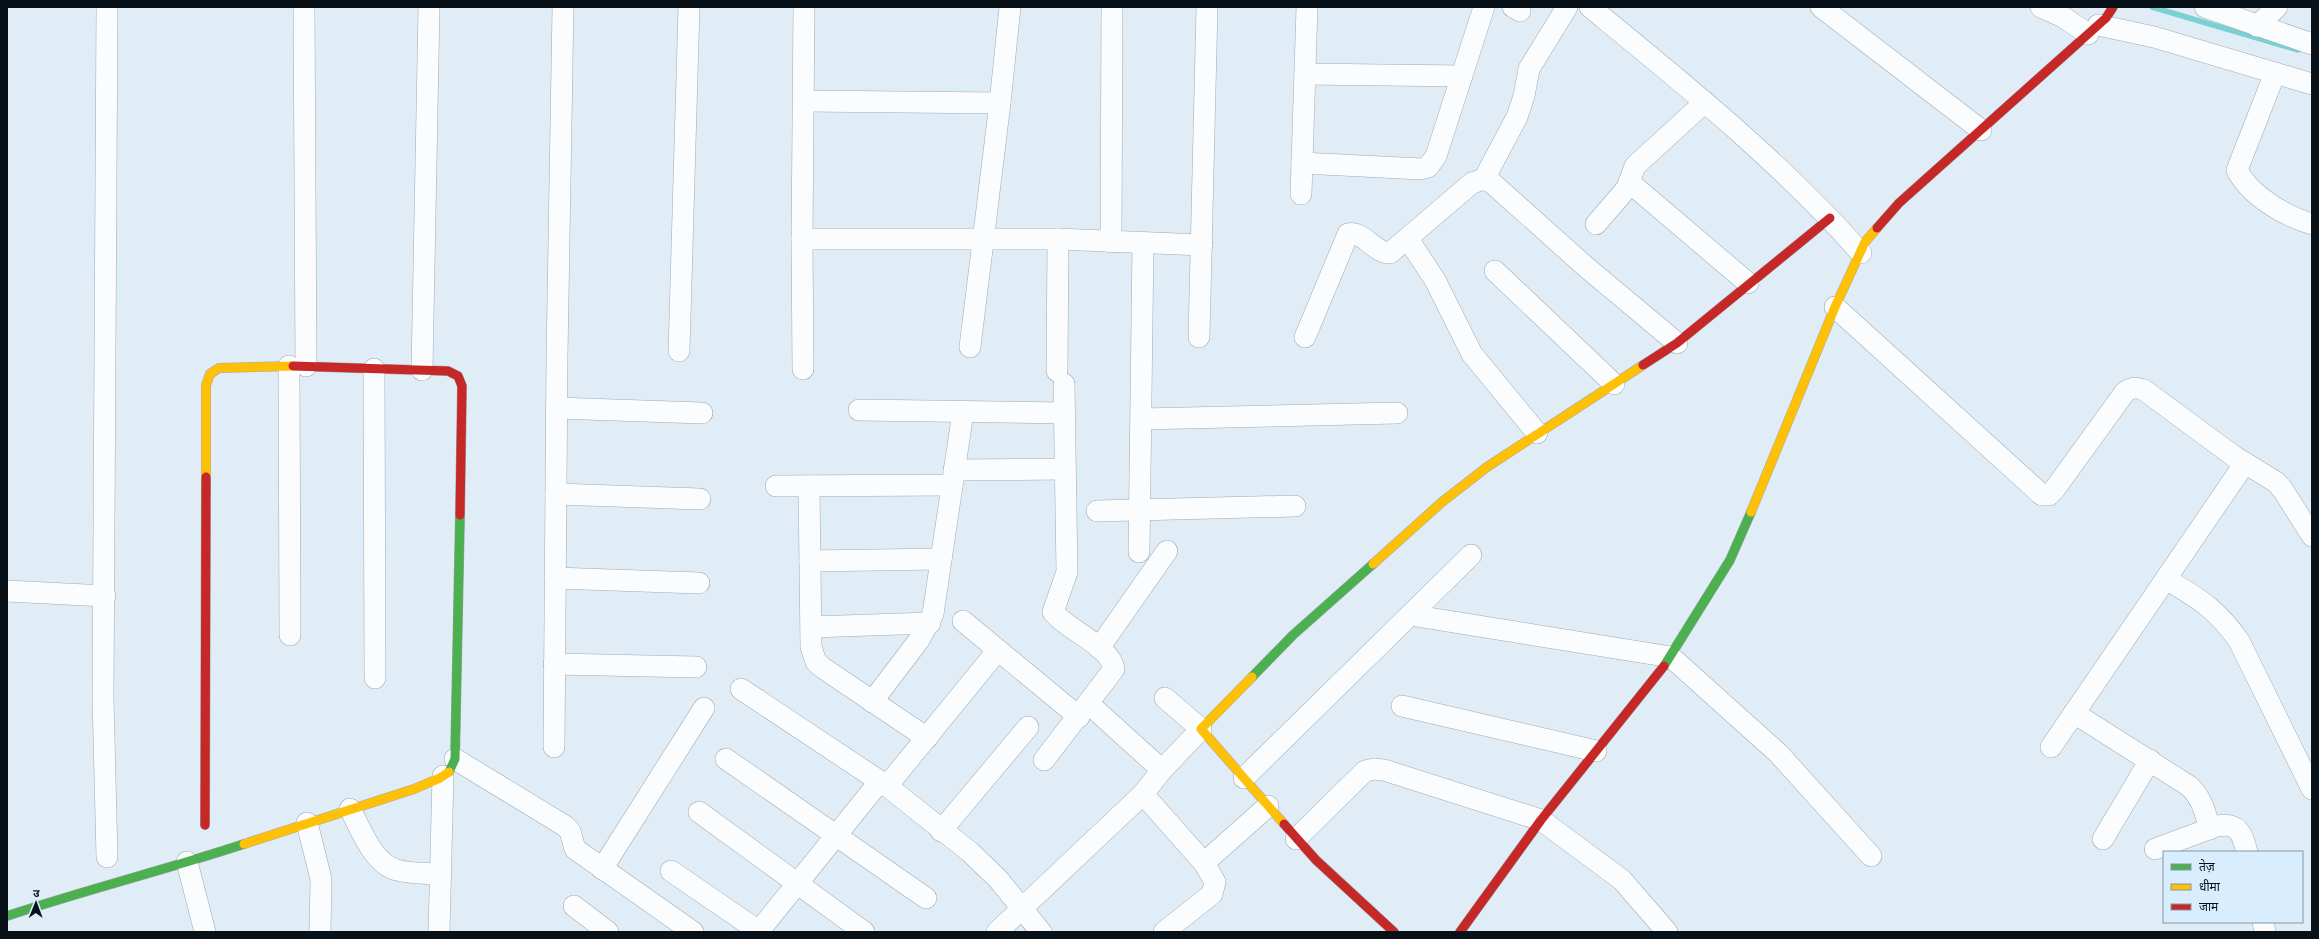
<svg xmlns="http://www.w3.org/2000/svg" width="2319" height="939" viewBox="0 0 2319 939" font-family="Rubik,'Noto Sans Devanagari',sans-serif">
<rect width="100%" height="100%" fill="#e0edf6"/>
<g fill="none" stroke-linecap="round" stroke-linejoin="round">
<path stroke="#7bd0d2" stroke-width="5.5" d="M 2152,7 L 2298,50"/>
<g stroke="#a0aab2" stroke-width="22">
<g id="street">
<path d="M 304,7 L 306,366"/>
<path d="M 1513,7 L 1520,11"/>
<path d="M 1590,7 C 1684,84 1780,161 1861,253"/>
<path d="M 1821,7 L 1981,130"/>
<path d="M 2041,7 L 2063,17 L 2088,34"/>
<path d="M 2205,7 L 2312,44"/>
<path d="M 2098,25 L 2154,37 L 2312,84"/>
<path d="M 2257,26 L 2277,7"/>
<path d="M 2275,73 L 2237,170 C 2250,196 2285,216 2312,224"/>
<path d="M 1305,74 L 1462,76"/>
<path d="M 804,101 L 1000,103"/>
<path d="M 1302,163 L 1421,169 L 1428,167 L 1436,156 L 1484,7"/>
<path d="M 1484,179 L 1517,117 L 1524,96 L 1529,69 L 1567,7"/>
<path d="M 1629,182 L 1748,283"/>
<path d="M 1301,194 L 1307,7"/>
<path d="M 1596,224 L 1627,188 L 1635,166 L 1705,102"/>
<path d="M 802,239 L 1058,239 L 1202,245"/>
<path d="M 1408,239 L 1435,280 L 1472,354 L 1537,433"/>
<path d="M 1111,242 L 1112,7"/>
<path d="M 1495,271 L 1614,384"/>
<path d="M 1835,307 L 2042,495 L 2049,495 L 2054,490 L 2125,392 C 2132,387 2137,387 2144,390 L 2235,457 L 2276,482 L 2283,490 L 2312,536"/>
<path d="M 1199,337 L 1207,7"/>
<path d="M 1305,337 L 1348,234 C 1363,230 1375,254 1390,253 L 1472,183 L 1484,179 L 1491,182 L 1586,267 L 1677,343"/>
<path d="M 970,347 L 1000,103 L 1010,7"/>
<path d="M 679,351 L 689,7"/>
<path d="M 289,366 L 290,635"/>
<path d="M 374,369 L 375,678"/>
<path d="M 803,369 L 802,239 L 804,7"/>
<path d="M 422,370 L 429,7"/>
<path d="M 1057,371 L 1058,239"/>
<path d="M 556,408 L 702,413"/>
<path d="M 859,410 L 1064,413"/>
<path d="M 1142,419 L 1397,413"/>
<path d="M 954,470 L 1065,469"/>
<path d="M 776,486 L 952,485"/>
<path d="M 809,486 L 811,647 L 816,662 L 823,668 L 927,738"/>
<path d="M 556,494 L 700,499"/>
<path d="M 1097,511 L 1295,506"/>
<path d="M 1139,552 L 1143,243"/>
<path d="M 810,561 L 941,559"/>
<path d="M 555,578 L 699,583"/>
<path d="M 2166,579 C 2199,599 2216,608 2239,641 L 2312,789"/>
<path d="M 7,591 L 105,596"/>
<path d="M 1410,615 L 1671,657 L 1778,753 L 1871,856"/>
<path d="M 963,621 L 1079,717"/>
<path d="M 811,627 L 930,623"/>
<path d="M 1099,648 L 1167,551"/>
<path d="M 554,664 L 696,667"/>
<path d="M 741,689 L 887,786 L 970,852 L 998,879 L 1041,932"/>
<path d="M 872,702 L 919,640 L 933,614 L 963,412"/>
<path d="M 1089,704 L 1162,770"/>
<path d="M 1402,706 L 1596,751"/>
<path d="M 2074,713 L 2189,786 C 2202,798 2205,812 2210,829"/>
<path d="M 554,747 L 557,357 L 563,7"/>
<path d="M 2051,747 L 2245,463"/>
<path d="M 455,759 L 565,826 L 570,831 L 575,849 L 693,932"/>
<path d="M 726,759 L 926,898"/>
<path d="M 1044,760 L 1114,669 C 1111,646 1067,630 1053,612 L 1067,572 L 1064,384"/>
<path d="M 1244,778 L 1471,555"/>
<path d="M 887,786 L 998,650"/>
<path d="M 1143,794 L 1204,863 L 1215,882 L 1212,894 L 1164,932"/>
<path d="M 350,809 C 361,829 373,864 397,870 C 411,874 426,873 441,874"/>
<path d="M 699,812 L 864,932"/>
<path d="M 307,823 L 321,879 L 320,932"/>
<path d="M 941,831 L 1028,727"/>
<path d="M 1296,839 L 1365,771 L 1374,769 L 1384,770 L 1541,820 L 1622,880 L 1667,932"/>
<path d="M 2103,839 L 2150,760"/>
<path d="M 2155,849 L 2217,826 C 2239,822 2242,834 2247,852"/>
<path d="M 107,857 L 103,698 L 107,7"/>
<path d="M 187,862 L 205,932"/>
<path d="M 1204,863 L 1268,806"/>
<path d="M 602,869 L 704,708"/>
<path d="M 671,871 L 760,932"/>
<path d="M 574,906 L 608,932"/>
<path d="M 2263,922 L 2265,932"/>
<path d="M 759,931 L 880,781"/>
<path d="M 439,932 L 443,776"/>
<path d="M 997,932 L 1143,794 L 1162,770 L 1201,729 L 1165,698"/>
</g>
</g>
<g stroke="#a0aab2" stroke-width="10">
<g id="fast">
<path d="M 1664,666 L 1730,560 L 1751,512"/>
<path d="M 1252,677 L 1293,635 L 1373,564"/>
<path d="M 449,772 L 455,759 L 460,515"/>
<path d="M 7,916 C 85,890 165,870 244,844"/>
</g>
</g>
<g stroke="#a0aab2" stroke-width="10">
<g id="slow">
<path d="M 206,477 L 206,385 L 210,374 L 219,368 L 293,366"/>
<path d="M 1751,512 L 1835,307 L 1865,242 L 1877,228"/>
<path d="M 1373,564 L 1442,502 L 1487,467 L 1643,365"/>
<path d="M 1252,677 L 1201,729 L 1284,824"/>
<path d="M 244,844 L 414,789 L 440,778 L 449,772"/>
</g>
</g>
<g stroke="#a0aab2" stroke-width="10">
<g id="jam">
<path d="M 1877,228 L 1899,203 L 2106,18 L 2113,7"/>
<path d="M 1643,365 L 1677,343 L 1830,218"/>
<path d="M 293,366 L 448,371 L 458,376 L 462,386 L 460,515"/>
<path d="M 1284,824 L 1316,860 L 1394,932"/>
<path d="M 205,825 L 206,477"/>
<path d="M 1460,932 L 1541,820 L 1664,666"/>
</g>
</g>
<use href="#street" stroke="#fafcfe" stroke-width="21"/>
<use href="#fast" stroke="#4caf50" stroke-width="9"/>
<use href="#slow" stroke="#ffc107" stroke-width="9"/>
<use href="#jam" stroke="#c62828" stroke-width="9"/>
</g>
<rect width="2319" height="939" fill="none" stroke="#081118" stroke-width="16"/>
<rect x="2163" y="851" width="140" height="72" fill="#d8eefe" stroke="#8596a2"/>
<rect x="2171" y="864" width="20" height="6" fill="#4caf50" stroke="#8596a2"/>
<text x="2199" y="871" font-size="12" fill="#081118">तेज़</text>
<rect x="2171" y="884" width="20" height="6" fill="#ffc107" stroke="#8596a2"/>
<text x="2199" y="891" font-size="12" fill="#081118">धीमा</text>
<rect x="2171" y="904" width="20" height="6" fill="#c62828" stroke="#8596a2"/>
<text x="2199" y="911" font-size="12" fill="#081118">जाम</text>
<g transform="translate(36 903) rotate(1)" stroke="#d8eefe" stroke-width="3" paint-order="stroke">
<path d="M0-3L7 15L0 10L-7 15Z" fill="#081118"/>
<text y="-6" font-size="11" font-weight="bold" text-anchor="middle" fill="#081118">उ</text>
</g>
</svg>
